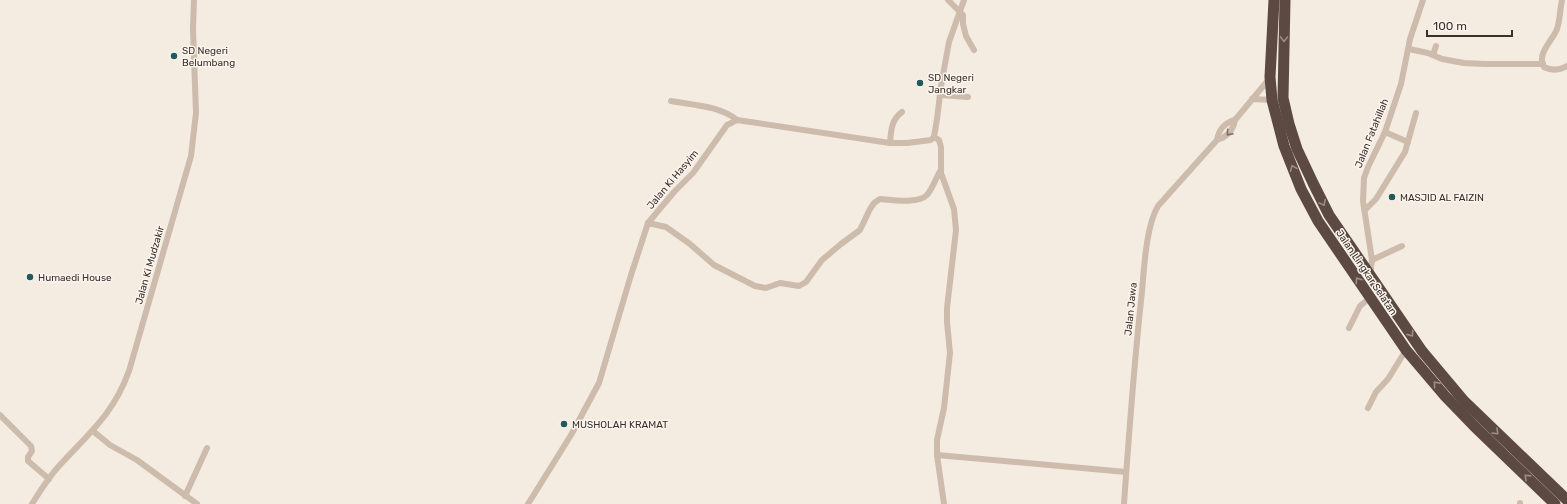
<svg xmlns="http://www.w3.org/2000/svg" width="1567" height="504" viewBox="0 0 1567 504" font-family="Rubik,sans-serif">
<rect width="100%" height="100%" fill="#f4ebe1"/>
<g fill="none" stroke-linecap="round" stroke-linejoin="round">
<g stroke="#cdbbac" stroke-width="6">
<path d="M 948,0 L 963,15 L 963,24 L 966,36 L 974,50"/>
<path d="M 1562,0 C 1560,9 1560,20 1557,29 C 1553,40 1536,54 1544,67 C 1552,71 1560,70 1567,66"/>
<path d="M 1409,49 L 1428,53 L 1442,59 L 1464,63 L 1484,64 L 1543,64"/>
<path d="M 1433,55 L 1436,46"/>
<path d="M 941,95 L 968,97"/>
<path d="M 1252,99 L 1272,100"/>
<path d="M 671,101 C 693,105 720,106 737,120"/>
<path d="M 1385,132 L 1408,142"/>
<path d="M 934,137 L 939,140 L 941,147 L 941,173 L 954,209 L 956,230 L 947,308 L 947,322 L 950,353 L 944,408 L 937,440 L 937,455 L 944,504"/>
<path d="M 1217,140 C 1227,137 1233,131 1235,120 L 1270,78"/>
<path d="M 890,143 C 891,131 891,120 902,112"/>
<path d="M 1365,210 L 1376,199 L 1405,152 L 1416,113"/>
<path d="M 648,223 L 666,227 L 690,244 L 714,265 L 755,286 L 766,288 L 780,283 L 799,286 L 806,282 L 822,260 L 841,244 L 860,230 L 870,209 L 874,203 L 880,199 C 892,200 918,204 927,195 C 933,188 936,177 941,170"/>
<path d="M 1372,260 L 1402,246"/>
<path d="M 1370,275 L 1372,260 L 1363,201 L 1364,178 L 1368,167 L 1385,132 L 1401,84 L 1410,39 L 1423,0"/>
<path d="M 1349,328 L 1360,306 L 1370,298"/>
<path d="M 1368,408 L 1376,392 L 1388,379 L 1406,350"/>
<path d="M 0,415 L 31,446 L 32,451 L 28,457 L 28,461 L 49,479"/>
<path d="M 93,431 L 110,445 L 137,460 L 197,504"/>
<path d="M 937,455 L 1126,472"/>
<path d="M 185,496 L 207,448"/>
<path d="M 1520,503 L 1520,504"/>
<path d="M 32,504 C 40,491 48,478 59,466 C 89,433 113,415 129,371 L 191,156 L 196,113 L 193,29 L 194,0"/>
<path d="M 528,504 L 571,435 L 599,383 L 631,275 L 648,223 L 674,192 L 693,173 L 727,125 L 737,120 L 890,143 L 907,143 L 931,140 L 934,137 L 937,119 L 941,86 L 949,42 L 964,0"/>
<path d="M 1124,504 C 1129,433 1134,363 1142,292 C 1144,269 1146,226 1158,206 L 1217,140 C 1219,129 1224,123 1235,120"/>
</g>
<g stroke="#5c4a42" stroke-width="11">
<path d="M 1274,0 L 1270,77 L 1272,100 L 1284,146 L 1301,189 L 1318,221 L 1406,350 L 1445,396 L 1474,426 L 1555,504"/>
<path d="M 1285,0 L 1283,98 L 1289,124 L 1297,149 L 1313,183 L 1329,215 L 1422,351 L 1464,401 L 1567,500"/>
</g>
</g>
<defs><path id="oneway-chevron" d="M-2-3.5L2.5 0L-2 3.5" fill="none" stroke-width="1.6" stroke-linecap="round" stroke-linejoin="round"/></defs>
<g stroke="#9c8e87">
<use href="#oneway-chevron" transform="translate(1284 39) rotate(91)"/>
<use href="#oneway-chevron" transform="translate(1293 168) rotate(-112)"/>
<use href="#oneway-chevron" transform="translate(1323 203) rotate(62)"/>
<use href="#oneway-chevron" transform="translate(1358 280) rotate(-124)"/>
<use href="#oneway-chevron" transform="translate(1411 334) rotate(55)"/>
<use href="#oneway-chevron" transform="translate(1436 384) rotate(-130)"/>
<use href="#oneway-chevron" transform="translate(1496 432) rotate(44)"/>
<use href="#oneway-chevron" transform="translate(1527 477) rotate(-136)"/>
</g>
<use stroke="#7d6f65" href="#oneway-chevron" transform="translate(1229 133) rotate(131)"/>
<g fill="#1f5a5e" stroke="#fbf5ee" stroke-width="1.5">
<circle cx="174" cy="56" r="4"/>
<circle cx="920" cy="83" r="4"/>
<circle cx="1392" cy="197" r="4"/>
<circle cx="30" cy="277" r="4"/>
<circle cx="564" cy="424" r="4"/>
</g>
<g text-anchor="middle" stroke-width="3" stroke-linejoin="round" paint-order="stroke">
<g font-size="10" fill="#3b302b" stroke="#fbf5ee" text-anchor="start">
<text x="182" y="54">SD Negeri<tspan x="182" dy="12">Belumbang</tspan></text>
<text x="928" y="81">SD Negeri<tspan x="928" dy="12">Jangkar</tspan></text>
<text x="1400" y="201">MASJID AL FAIZIN</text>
<text x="38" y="281">Humaedi House</text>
<text x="572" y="428">MUSHOLAH KRAMAT</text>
</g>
<g font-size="10" fill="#3b302b" stroke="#fbf5ee">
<text transform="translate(1371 133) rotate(-68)" y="4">Jalan Fatahillah</text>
<text transform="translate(672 179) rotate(-50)" y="4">Jalan Ki Hasyim</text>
<text transform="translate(149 265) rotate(-74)" y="4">Jalan Ki Mudzakir</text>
<text transform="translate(1367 272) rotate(56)" y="4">Jalan Lingkar Selatan</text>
<text transform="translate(1130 309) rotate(-84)" y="4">Jalan Jawa</text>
</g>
</g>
<path d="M1427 30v6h85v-6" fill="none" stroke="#3b302b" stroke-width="2"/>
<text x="1433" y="30" font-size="12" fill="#3b302b" stroke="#fbf5ee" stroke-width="3" paint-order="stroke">100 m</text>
</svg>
